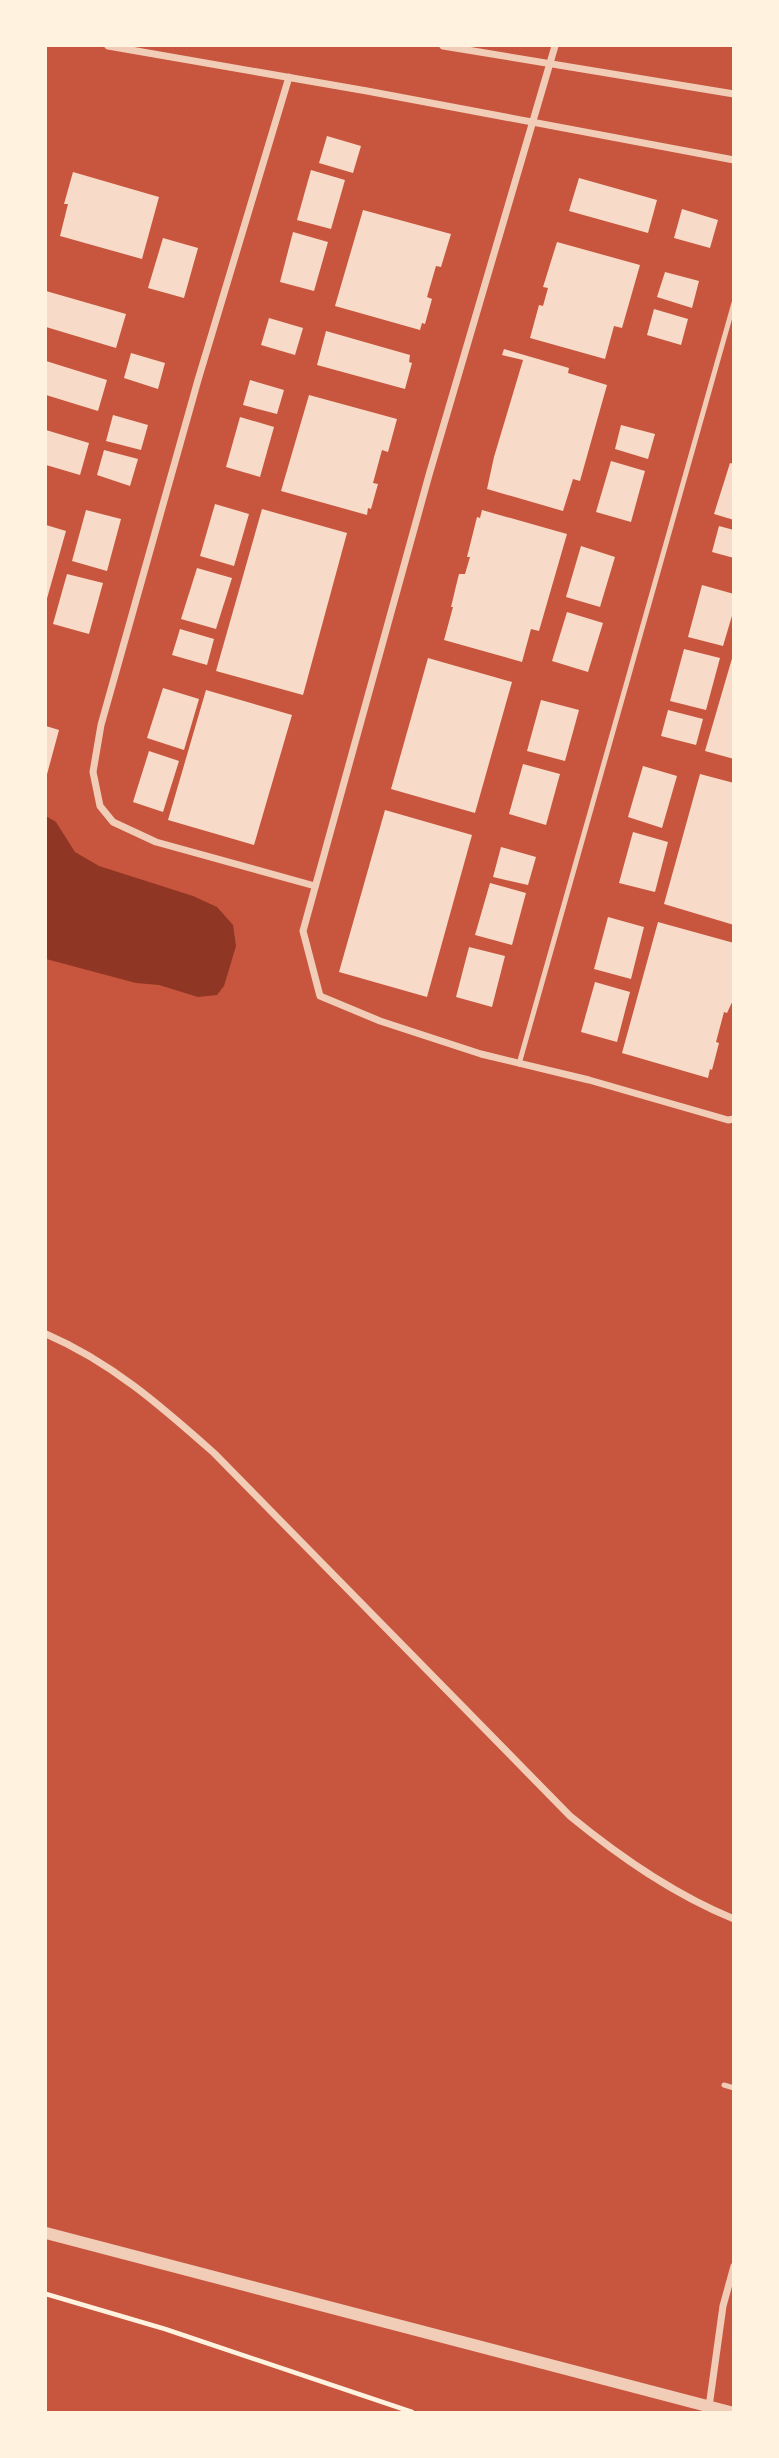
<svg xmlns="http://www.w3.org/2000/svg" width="779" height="2458" viewBox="0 0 779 2458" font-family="'DM Sans',sans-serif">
<rect width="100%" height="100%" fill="#c8553d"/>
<path fill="#8f3625" d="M 46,816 L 56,822 L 75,852 L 99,866 L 193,896 L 217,907 L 233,925 L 236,946 L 224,986 L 217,995 L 198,997 L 159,985 L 136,983 L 46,959 Z"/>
<g fill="#f7dbc8">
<path d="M 327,136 L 361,146 L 353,173 L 319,163 Z"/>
<path d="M 311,170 L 345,180 L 331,229 L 297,220 Z"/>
<path d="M 73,172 L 159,197 L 142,259 L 60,236 L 68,204 L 64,204 Z"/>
<path d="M 579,178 L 657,200 L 648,233 L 569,211 Z"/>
<path d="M 682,209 L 718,220 L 710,248 L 674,238 Z"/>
<path d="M 363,210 L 451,234 L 441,267 L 436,266 L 427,297 L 432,299 L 425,324 L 422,323 L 420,330 L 335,306 Z"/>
<path d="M 293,232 L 328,242 L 314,291 L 280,282 Z"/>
<path d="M 163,238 L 198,248 L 184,298 L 148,288 Z"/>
<path d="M 557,242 L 640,265 L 622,328 L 614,326 L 605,359 L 530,338 L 539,305 L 543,306 L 548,288 L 543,287 Z"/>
<path d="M 665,272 L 699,281 L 692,308 L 657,297 Z"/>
<path d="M 46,291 L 126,314 L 116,348 L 46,327 Z"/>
<path d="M 654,309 L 688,319 L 681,345 L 647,335 Z"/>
<path d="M 269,318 L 303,328 L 295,355 L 261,345 Z"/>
<path d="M 326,331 L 410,355 L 409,362 L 412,363 L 405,389 L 317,365 Z"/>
<path d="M 504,349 L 569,368 L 568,373 L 607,385 L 580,481 L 573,479 L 563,511 L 487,489 L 494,457 L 523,360 L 502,355 Z"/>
<path d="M 131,353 L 165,363 L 158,389 L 124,378 Z"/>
<path d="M 46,361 L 107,380 L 98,411 L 46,395 Z"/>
<path d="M 250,380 L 284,390 L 277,414 L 243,405 Z"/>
<path d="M 309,395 L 397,419 L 388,452 L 382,450 L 373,483 L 378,484 L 371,509 L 368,508 L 367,515 L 281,491 Z"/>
<path d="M 113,415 L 148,425 L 141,450 L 106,441 Z"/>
<path d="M 240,417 L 274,427 L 260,477 L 226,467 Z"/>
<path d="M 621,425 L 655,434 L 648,459 L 615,449 Z"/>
<path d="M 46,430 L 89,443 L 80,475 L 46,465 Z"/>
<path d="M 104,450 L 138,459 L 130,486 L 97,475 Z"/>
<path d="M 611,461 L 645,471 L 631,522 L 596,512 Z"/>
<path d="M 730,463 L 734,464 L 734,520 L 714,514 Z"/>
<path d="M 215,504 L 249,514 L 234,566 L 200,556 Z"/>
<path d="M 262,509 L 347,533 L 303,695 L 216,671 Z"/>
<path d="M 86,510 L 121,519 L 107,571 L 72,561 Z"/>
<path d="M 482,510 L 567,534 L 539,631 L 531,629 L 522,662 L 444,640 L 453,607 L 451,607 L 456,586 L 459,574 L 465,574 L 470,557 L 467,557 L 477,517 L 480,518 Z"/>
<path d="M 46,525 L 66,531 L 46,602 Z"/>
<path d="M 719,526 L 734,530 L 734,558 L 712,552 Z"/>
<path d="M 581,546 L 615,557 L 600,607 L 566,597 Z"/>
<path d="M 197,568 L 232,578 L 216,629 L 181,619 Z"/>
<path d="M 67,574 L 103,583 L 89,634 L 53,624 Z"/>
<path d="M 702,585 L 734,594 L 734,609 L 723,646 L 688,637 Z"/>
<path d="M 567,612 L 603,623 L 588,672 L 552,661 Z"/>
<path d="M 180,629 L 214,639 L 207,665 L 172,655 Z"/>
<path d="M 684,649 L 720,658 L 706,710 L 670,701 Z"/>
<path d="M 733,655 L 734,656 L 734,759 L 705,751 Z"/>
<path d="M 428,658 L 512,682 L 475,813 L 391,789 Z"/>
<path d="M 163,688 L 199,699 L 184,750 L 147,738 Z"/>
<path d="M 206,690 L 292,715 L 254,845 L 168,820 Z"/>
<path d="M 541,700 L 579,710 L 565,761 L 527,751 Z"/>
<path d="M 668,710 L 703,719 L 696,745 L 661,736 Z"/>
<path d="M 46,726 L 59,730 L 46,778 Z"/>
<path d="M 149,751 L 179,761 L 163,812 L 133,802 Z"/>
<path d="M 523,764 L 560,774 L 546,825 L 509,814 Z"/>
<path d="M 643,766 L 677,776 L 662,828 L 628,817 Z"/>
<path d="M 700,774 L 734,783 L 734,925 L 664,904 Z"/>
<path d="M 385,810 L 472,835 L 427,997 L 339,972 Z"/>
<path d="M 633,832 L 668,842 L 655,892 L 619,883 Z"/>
<path d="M 501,847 L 536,857 L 528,885 L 493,877 Z"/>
<path d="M 490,883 L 526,893 L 512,945 L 475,935 Z"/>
<path d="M 608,917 L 644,927 L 631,979 L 594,969 Z"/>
<path d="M 658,922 L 734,943 L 734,998 L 727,1013 L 724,1012 L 716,1042 L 719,1043 L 712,1070 L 710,1069 L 708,1078 L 622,1053 Z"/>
<path d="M 469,947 L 505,956 L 492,1007 L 456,997 Z"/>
<path d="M 595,982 L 630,992 L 617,1042 L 581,1032 Z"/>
</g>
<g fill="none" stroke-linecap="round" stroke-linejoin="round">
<path stroke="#fff3e0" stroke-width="4.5" d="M 46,2294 L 165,2329 L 412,2412"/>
<g stroke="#f1ccb7" stroke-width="5">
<path d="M 519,1064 L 734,303"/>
<path d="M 724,2085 L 734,2088"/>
</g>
<g stroke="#f1ccb7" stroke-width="7">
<path d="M 108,46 L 367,91 L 734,160"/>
<path d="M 443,46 L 734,94"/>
<path d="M 555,46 L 429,475 L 303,931 L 320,996 L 380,1021 L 481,1054 L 589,1080 L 728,1120 L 734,1119"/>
<path d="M 289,77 L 198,380 L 101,725 L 93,772 L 100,806 L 113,822 L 156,842 L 315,886"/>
<path d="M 46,1334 C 111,1362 161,1406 214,1453 L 570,1816 C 620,1857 673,1894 734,1919"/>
<path d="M 709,2407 L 723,2306 L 734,2266"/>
</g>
<path stroke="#f1ccb7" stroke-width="12" d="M 46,2233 L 730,2412"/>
</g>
<rect width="779" height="2458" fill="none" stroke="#fff3e0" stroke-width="94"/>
</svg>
